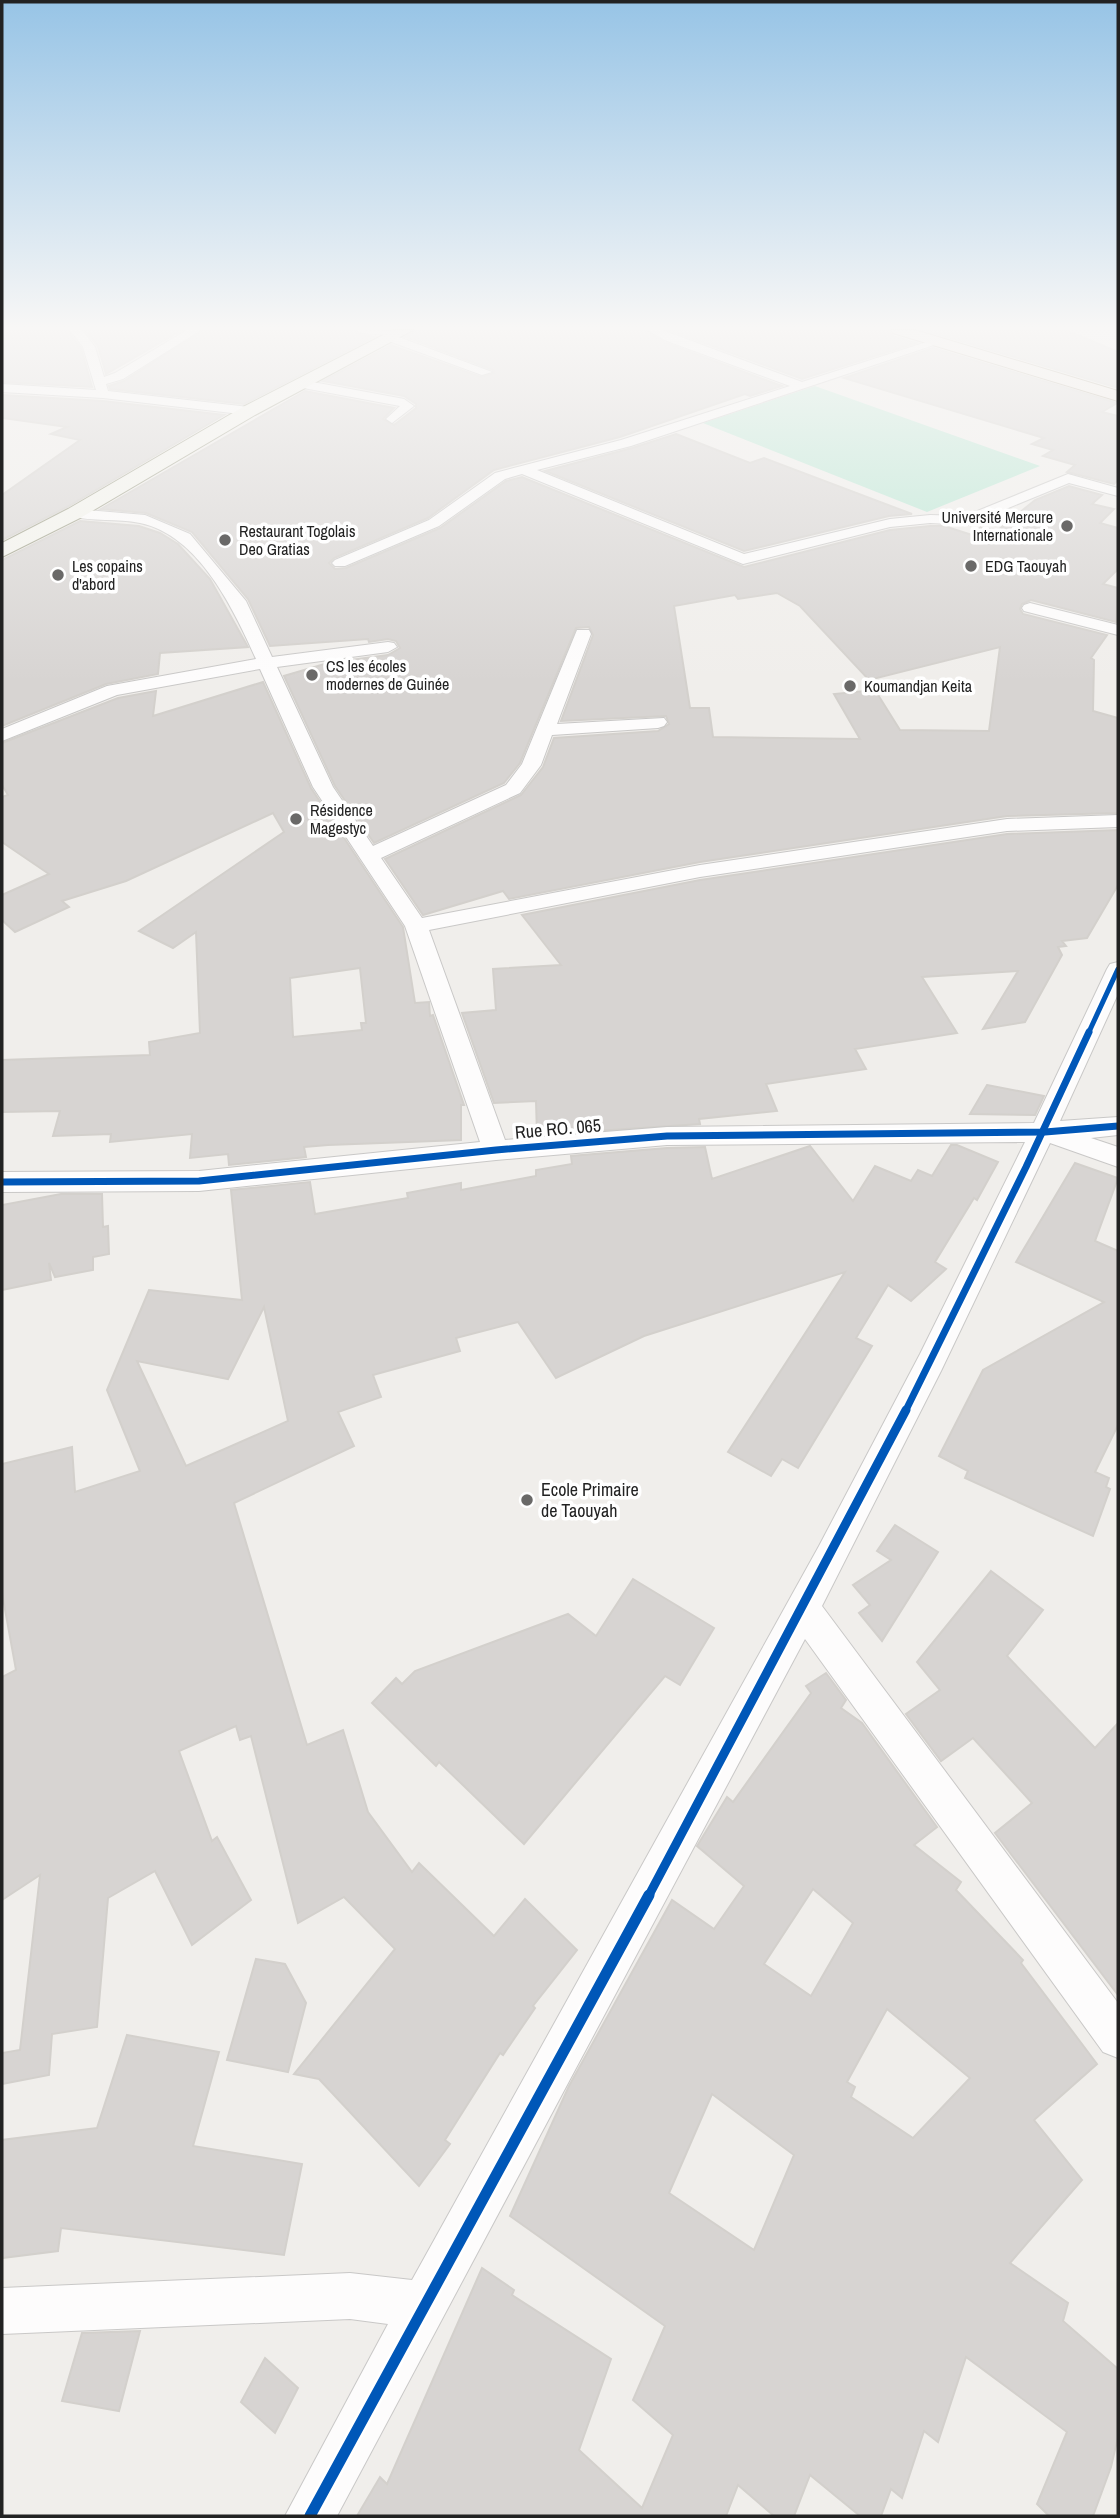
<svg xmlns="http://www.w3.org/2000/svg" width="1120" height="2518" viewBox="0 0 1120 2518" font-family="'Archivo Narrow',sans-serif">
<rect width="100%" height="100%" fill="#f0eeeb"/>
<path fill="#b7e6d2" d="M 815,386 L 1040,466 L 927,512 L 703,423 Z"/>
<g fill="#d7d4d2" stroke="#d3d0cc" stroke-width="2" fill-rule="evenodd">
<path d="M 2,330 L 67,330 L 81,348 L 92,387 L 2,382 Z"/>
<path d="M 85,330 L 182,330 L 106,374 L 98,346 Z"/>
<path d="M 203,330 L 354,330 L 361,335 L 374,337 L 244,404 L 110,389 L 109,386 L 124,381 Z"/>
<path d="M 415,330 L 645,330 L 666,343 L 782,386 L 750,396 L 745,394 L 620,437 L 494,470 L 428,518 L 334,558 L 329,563 L 335,569 L 346,568 L 440,528 L 506,481 L 522,477 L 744,567 L 890,530 L 930,526 L 944,526 L 972,535 L 981,527 L 997,531 L 1035,500 L 1069,486 L 1102,495 L 1092,504 L 1114,509 L 1100,523 L 1118,528 L 1118,569 L 1103,584 L 1118,588 L 1116,622 L 1031,600 L 1022,604 L 1020,609 L 1023,614 L 1107,635 L 1091,658 L 1094,660 L 1093,711 L 1118,718 L 1118,813 L 1007,816 L 700,862 L 509,899 L 503,891 L 423,915 L 385,859 L 521,795 L 543,767 L 554,738 L 658,731 L 669,724 L 666,716 L 561,721 L 593,635 L 589,627 L 576,628 L 520,763 L 504,783 L 374,843 L 335,786 L 284,676 L 328,663 L 388,655 L 400,648 L 396,641 L 388,639 L 369,642 L 368,639 L 270,646 L 248,599 L 192,532 L 146,513 L 101,509 L 305,391 L 394,408 L 383,419 L 394,425 L 416,408 L 416,404 L 404,396 L 323,381 L 391,345 L 481,377 L 494,373 L 493,370 L 406,337 ZM 777,593 L 800,606 L 869,680 L 1000,647 L 989,731 L 900,730 L 875,690 L 834,694 L 860,739 L 713,737 L 709,708 L 690,708 L 674,606 L 735,595 L 738,599 Z"/>
<path d="M 669,330 L 888,330 L 892,336 L 916,343 L 802,379 Z"/>
<path d="M 924,330 L 1066,330 L 1118,352 L 1118,388 Z"/>
<path d="M 933,348 L 1117,403 L 1102,412 L 1118,416 L 1118,480 L 1114,484 L 1067,472 L 1075,465 L 1043,456 L 1053,450 L 1032,444 L 1044,438 L 844,378 Z"/>
<path d="M 2,395 L 103,401 L 224,415 L 67,507 L 2,540 L 2,495 L 80,440 L 51,434 L 67,427 L 2,418 Z"/>
<path d="M 676,434 L 750,463 L 764,458 L 912,514 L 889,516 L 744,551 L 545,471 L 632,448 Z"/>
<path d="M 80,521 L 139,526 L 160,533 L 178,544 L 210,579 L 248,647 L 160,653 L 158,674 L 106,684 L 2,726 L 2,560 Z"/>
<path d="M 263,682 L 311,788 L 403,927 L 415,1003 L 429,1002 L 430,1016 L 433,1015 L 464,1105 L 461,1105 L 461,1140 L 328,1145 L 304,1147 L 306,1157 L 229,1165 L 228,1154 L 190,1158 L 192,1134 L 110,1142 L 111,1134 L 53,1136 L 60,1111 L 2,1112 L 2,1060 L 150,1055 L 149,1042 L 200,1033 L 196,932 L 173,948 L 139,931 L 284,832 L 273,813 L 126,881 L 62,901 L 69,907 L 15,932 L 2,920 L 2,895 L 49,874 L 2,842 L 2,797 L 8,795 L 2,785 L 2,743 L 118,698 L 156,691 L 153,716 ZM 360,968 L 366,1023 L 361,1023 L 362,1030 L 293,1037 L 290,978 Z"/>
<path d="M 1118,830 L 1118,885 L 1087,938 L 1062,941 L 1066,946 L 1058,947 L 1062,955 L 1025,1022 L 983,1029 L 1018,971 L 922,977 L 957,1033 L 855,1049 L 866,1069 L 766,1084 L 777,1111 L 699,1119 L 700,1124 L 537,1135 L 536,1101 L 494,1103 L 462,1013 L 496,1010 L 493,969 L 561,965 L 522,915 L 700,880 L 1007,834 Z"/>
<path d="M 987,1085 L 1044,1096 L 1035,1115 L 970,1114 Z"/>
<path d="M 951,1145 L 957,1145 L 998,1162 L 977,1200 L 974,1198 L 935,1262 L 946,1269 L 911,1301 L 888,1285 L 856,1338 L 872,1346 L 798,1468 L 782,1459 L 771,1476 L 728,1452 L 845,1272 L 644,1336 L 556,1378 L 518,1322 L 456,1338 L 460,1351 L 373,1375 L 381,1397 L 338,1412 L 354,1446 L 234,1503 L 307,1745 L 343,1730 L 368,1812 L 412,1872 L 419,1863 L 494,1936 L 525,1899 L 577,1950 L 533,2006 L 535,2008 L 503,2055 L 500,2053 L 445,2140 L 450,2144 L 419,2186 L 319,2079 L 294,2074 L 395,1949 L 344,1897 L 298,1923 L 251,1736 L 240,1740 L 236,1726 L 179,1751 L 212,1841 L 217,1837 L 251,1900 L 192,1945 L 155,1871 L 108,1898 L 97,2027 L 52,2034 L 49,2075 L 2,2084 L 2,2053 L 20,2050 L 40,1875 L 2,1900 L 2,1677 L 16,1670 L 2,1593 L 2,1464 L 72,1447 L 75,1492 L 140,1471 L 107,1390 L 149,1290 L 242,1300 L 231,1190 L 310,1182 L 315,1214 L 408,1198 L 407,1193 L 461,1183 L 461,1190 L 536,1176 L 536,1170 L 572,1164 L 571,1156 L 667,1148 L 705,1147 L 712,1179 L 810,1146 L 853,1201 L 875,1166 L 911,1181 L 918,1170 L 932,1176 ZM 264,1307 L 288,1421 L 186,1466 L 137,1361 L 228,1379 Z"/>
<path d="M 1075,1163 L 1118,1178 L 1095,1241 L 1118,1251 L 1118,1425 L 1095,1472 L 1109,1478 L 1106,1487 L 1110,1489 L 1093,1536 L 965,1478 L 968,1471 L 939,1456 L 983,1370 L 1104,1302 L 1016,1262 Z"/>
<path d="M 61,1194 L 102,1194 L 103,1227 L 108,1226 L 109,1254 L 93,1257 L 93,1270 L 55,1277 L 49,1263 L 51,1280 L 2,1290 L 2,1205 Z"/>
<path d="M 895,1525 L 938,1552 L 882,1641 L 859,1613 L 870,1605 L 853,1585 L 891,1560 L 877,1551 Z"/>
<path d="M 991,1571 L 1043,1610 L 1007,1656 L 1095,1748 L 1118,1723 L 1118,1995 L 995,1833 L 1032,1803 L 973,1738 L 941,1761 L 906,1714 L 940,1690 L 917,1662 Z"/>
<path d="M 633,1579 L 714,1628 L 680,1685 L 665,1676 L 524,1844 L 439,1762 L 436,1766 L 372,1703 L 396,1678 L 402,1684 L 415,1671 L 568,1614 L 596,1636 Z"/>
<path d="M 826,1673 L 846,1700 L 841,1708 L 862,1723 L 937,1827 L 914,1845 L 961,1882 L 956,1890 L 1023,1960 L 1021,1963 L 1097,2064 L 1034,2120 L 1082,2180 L 1010,2263 L 1068,2303 L 1063,2321 L 1118,2369 L 1118,2437 L 1111,2467 L 1093,2516 L 1049,2516 L 1037,2504 L 1067,2432 L 966,2357 L 938,2442 L 924,2431 L 902,2498 L 891,2489 L 881,2516 L 860,2516 L 810,2475 L 794,2516 L 774,2516 L 738,2485 L 726,2516 L 357,2516 L 380,2477 L 387,2484 L 482,2268 L 514,2290 L 512,2295 L 611,2359 L 579,2450 L 642,2508 L 673,2435 L 633,2400 L 665,2326 L 510,2216 L 569,2086 L 672,1900 L 714,1929 L 744,1886 L 697,1846 L 727,1797 L 733,1802 L 811,1693 L 806,1686 ZM 813,1889 L 853,1923 L 811,1996 L 764,1964 ZM 887,2009 L 970,2078 L 913,2138 L 851,2097 L 855,2087 L 847,2082 ZM 712,2094 L 794,2155 L 754,2250 L 669,2193 Z"/>
<path d="M 256,1959 L 285,1964 L 306,2003 L 288,2072 L 227,2060 Z"/>
<path d="M 127,2035 L 219,2052 L 193,2146 L 302,2164 L 284,2255 L 61,2228 L 58,2251 L 2,2258 L 2,2140 L 97,2128 Z"/>
<path d="M 140,2331 L 119,2411 L 62,2401 L 82,2333 Z"/>
<path d="M 265,2358 L 298,2388 L 275,2433 L 241,2402 Z"/>
</g>
<g fill="none" stroke-linecap="round" stroke-linejoin="round">
<g stroke="#c9c8c7" stroke-width="2">
<g id="street">
<path d="M 70,330 L 82,330 L 95,347 L 104,377 L 115,373 L 187,330 L 201,330 L 123,379 L 106,384 L 108,391 L 249,407 L 255,411 L 249,415 L 103,398 L 2,392 L 2,384 L 96,390 L 83,347 Z"/>
<path d="M 356,330 L 403,331 L 403,335 L 396,336 L 492,372 L 482,375 L 386,340 L 387,335 L 362,333 Z"/>
<path d="M 647,330 L 662,330 L 802,382 L 933,340 L 943,342 L 631,446 L 537,470 L 744,554 L 890,519 L 930,515 L 965,516 L 1068,474 L 1118,488 L 1118,496 L 1069,483 L 967,525 L 930,523 L 890,527 L 743,564 L 522,474 L 505,479 L 439,526 L 345,566 L 335,566 L 332,563 L 335,560 L 429,520 L 495,473 L 621,440 L 790,386 L 667,341 Z"/>
<path d="M 302,380 L 404,399 L 414,406 L 392,423 L 386,419 L 400,406 L 298,387 L 296,384 Z"/>
<path d="M 75,509 L 145,515 L 190,534 L 246,601 L 272,657 L 388,642 L 394,643 L 397,647 L 388,652 L 277,667 L 333,787 L 373,846 L 506,785 L 522,764 L 577,630 L 589,630 L 591,634 L 557,724 L 664,718 L 667,722 L 664,726 L 658,728 L 552,735 L 541,765 L 520,793 L 381,858 L 422,918 L 700,865 L 1007,819 L 1118,815 L 1118,827 L 1007,831 L 700,877 L 429,930 L 505,1140 L 667,1127 L 1034,1123 L 1107,969 L 1110,964 L 1118,962 L 1118,994 L 1060,1121 L 1118,1117 L 1118,1135 L 1091,1138 L 1118,1147 L 1118,1167 L 1050,1143 L 941,1371 L 822,1606 L 1118,2003 L 1118,2058 L 1103,2052 L 805,1639 L 337,2516 L 285,2516 L 388,2324 L 350,2319 L 2,2334 L 2,2288 L 350,2273 L 412,2280 L 819,1546 L 920,1354 L 1025,1142 L 667,1145 L 496,1160 L 199,1191 L 2,1192 L 2,1172 L 199,1171 L 480,1142 L 405,926 L 313,787 L 260,669 L 117,695 L 2,741 L 2,729 L 107,686 L 256,659 C 234,610 199,535 140,523 C 117,518 93,522 70,516 L 68,513 Z"/>
<path d="M 1030,603 L 1118,625 L 1118,635 L 1024,611 L 1022,608 L 1024,605 Z"/>
</g>
</g>
<g stroke="#999a82" stroke-width="2">
<path id="secondary" d="M 393,330 L 413,330 L 255,415 L 82,517 L 2,557 L 2,543 L 68,509 L 243,407 Z"/>
</g>
<g stroke="#a79c86" stroke-width="2">
<path id="primary" d="M 891,330 L 915,330 L 1118,391 L 1118,401 L 893,333 Z"/>
</g>
<use href="#street" fill="#fdfcfc" fill-rule="evenodd"/>
<use href="#secondary" fill="#f4f4ed" fill-rule="evenodd"/>
<use href="#primary" fill="#f3ede7" fill-rule="evenodd"/>
<g stroke="#fff" stroke-width="9">
<path id="cycleway-far3" d="M 1088,1034 L 1118,969"/>
</g>
<g stroke="#fff" stroke-width="11">
<g id="cycleway-far2">
<path d="M 2,1182 L 199,1181 L 496,1150 L 667,1136 L 1045,1132 L 1118,1126"/>
<path d="M 905,1412 L 1026,1167 L 1089,1032"/>
</g>
</g>
<g stroke="#fff" stroke-width="13">
<path id="cycleway-far1" d="M 648,1897 L 906,1410"/>
</g>
<g stroke="#fff" stroke-width="16">
<path id="cycleway" d="M 310,2516 L 649,1895"/>
</g>
<use href="#cycleway-far3" stroke="#0057b8" stroke-width="5"/>
<use href="#cycleway-far2" stroke="#0057b8" stroke-width="7"/>
<use href="#cycleway-far1" stroke="#0057b8" stroke-width="9"/>
<use href="#cycleway" stroke="#0057b8" stroke-width="11"/>
</g>
<linearGradient id="sky" x2="0" y2="1"><stop stop-color="#97c4e6"/><stop offset="0.48" stop-color="#f8f7f6"/><stop offset="1" stop-color="#f8f7f6" stop-opacity="0"/></linearGradient>
<rect width="1120" height="682" fill="url(#sky)"/>
<g fill="#6a6968" stroke="#fff" stroke-width="2.5">
<circle cx="1067" cy="526" r="7"/>
<circle cx="225" cy="540" r="7"/>
<circle cx="971" cy="566" r="7"/>
<circle cx="58" cy="575" r="7"/>
<circle cx="312" cy="675" r="7"/>
<circle cx="850" cy="686" r="7"/>
<circle cx="296" cy="819" r="7"/>
<circle cx="527" cy="1500" r="7"/>
</g>
<g text-anchor="middle" stroke-width="7" stroke-linejoin="round" paint-order="stroke">
<g font-size="16" fill="#222" stroke="#fff" text-anchor="start">
<text x="1053" y="523" text-anchor="end">Université Mercure<tspan x="1053" dy="18">Internationale</tspan></text>
<text x="239" y="537">Restaurant Togolais<tspan x="239" dy="18">Deo Gratias</tspan></text>
<text x="72" y="572">Les copains<tspan x="72" dy="18">d'abord</tspan></text>
<text x="985" y="572">EDG Taouyah</text>
<text x="326" y="672">CS les écoles<tspan x="326" dy="18">modernes de Guinée</tspan></text>
<text x="864" y="692">Koumandjan Keita</text>
<text x="310" y="816">Résidence<tspan x="310" dy="18">Magestyc</tspan></text>
</g>
<g font-size="18" fill="#222" stroke="#fff">
<text transform="translate(558 1129) rotate(-5)" y="6">Rue RO. 065</text>
</g>
<g font-size="18" fill="#222" stroke="#fff" text-anchor="start">
<text x="541" y="1496">Ecole Primaire<tspan x="541" dy="21">de Taouyah</tspan></text>
</g>
</g>
<rect width="1120" height="2518" fill="none" stroke="#222222" stroke-width="7"/>
</svg>
